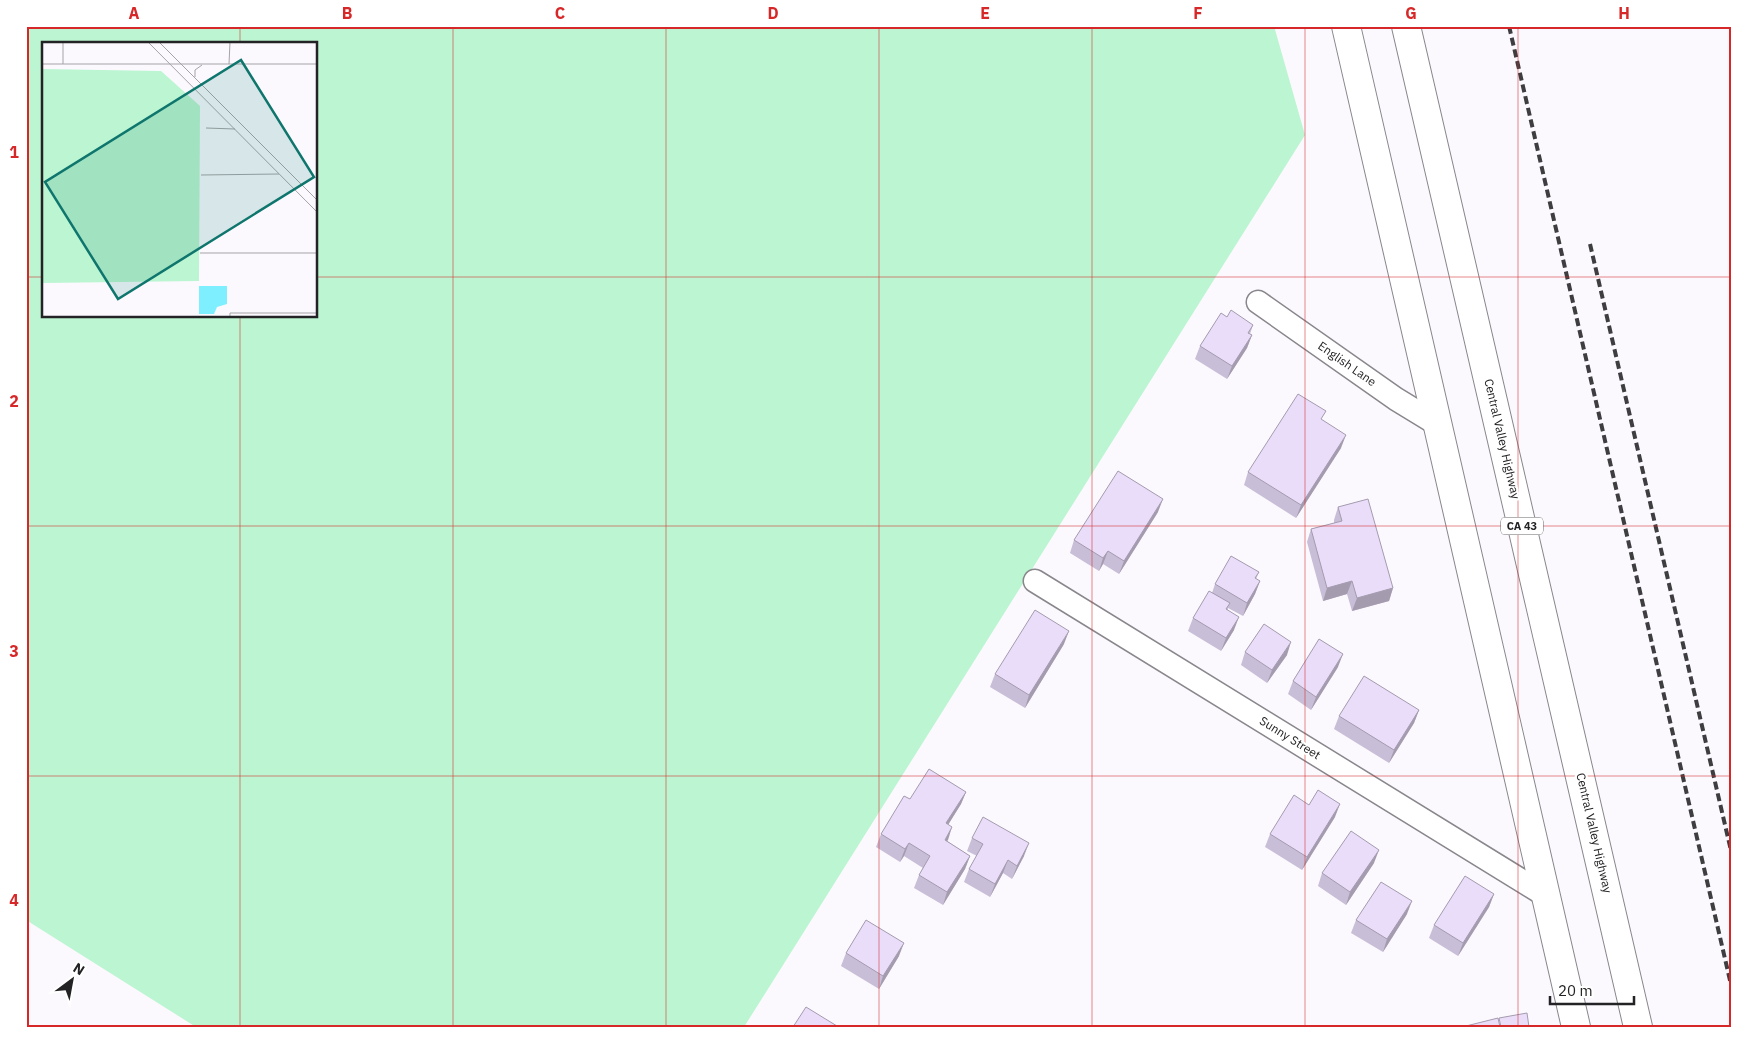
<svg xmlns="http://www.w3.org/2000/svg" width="1758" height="1053" viewBox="0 0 1758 1053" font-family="'IBM Plex Sans',sans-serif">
<rect width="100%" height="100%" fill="#fbf9fe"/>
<path fill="#bbf5d1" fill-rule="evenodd" d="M 26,26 L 1274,26 L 1305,135 L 744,1027 L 196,1027 L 26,920 ZM 44,44 L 316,44 L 316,316 L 44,316 Z"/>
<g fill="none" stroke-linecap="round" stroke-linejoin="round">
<g stroke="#89868c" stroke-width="25">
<g id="minor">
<path d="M 1258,302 L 1396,399 L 1437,424"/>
<path d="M 1035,581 L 1545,895"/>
</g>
</g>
<g stroke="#89868c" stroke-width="30">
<g id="primary">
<path d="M 1346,26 L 1576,1027"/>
<path d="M 1406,26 L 1638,1027"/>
</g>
</g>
<use href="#minor" stroke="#fff" stroke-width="22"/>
<use href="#primary" stroke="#fff" stroke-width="28"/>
<g stroke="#3e3d3f" stroke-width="4" stroke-dasharray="8 4" stroke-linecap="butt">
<path d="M 1509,26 L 1732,989"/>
<path d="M 1590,244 L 1732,855"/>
</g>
</g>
<g fill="#c9bed7">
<path d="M 1227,317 L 1253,325 L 1250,334 L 1252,335 L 1247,348 L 1227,379 L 1195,359 L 1200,346 Z"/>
<path d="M 1323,420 L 1341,448 L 1296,518 L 1244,485 L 1248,472 Z"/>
<path d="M 1338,507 L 1393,588 L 1389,601 L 1352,611 L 1347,594 L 1323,601 L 1307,542 L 1311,529 L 1334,523 L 1334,520 Z"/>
<path d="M 1158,512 L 1119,574 L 1103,564 L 1099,571 L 1070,553 L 1074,540 Z"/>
<path d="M 1259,572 L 1256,579 L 1260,581 L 1255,594 L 1243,616 L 1228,608 L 1228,610 L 1234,630 L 1221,651 L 1188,631 L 1193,618 L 1212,593 L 1215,584 Z"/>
<path d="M 1064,644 L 1025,708 L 990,687 L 995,674 Z"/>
<path d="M 1245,652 L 1287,655 L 1267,683 L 1241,665 Z"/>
<path d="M 1338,667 L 1311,710 L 1288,694 L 1293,681 Z"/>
<path d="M 1419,710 L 1414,723 L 1389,763 L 1334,729 L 1339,716 Z"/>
<path d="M 966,792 L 961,804 L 948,825 L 947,841 L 970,856 L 965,869 L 943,905 L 914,888 L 919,875 L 923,868 L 904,856 L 900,862 L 876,847 L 881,834 L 910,799 Z"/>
<path d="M 1335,817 L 1302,870 L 1265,847 L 1270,834 Z"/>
<path d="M 972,838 L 1024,856 L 1012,879 L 1003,873 L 990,897 L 964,882 L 969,869 L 977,856 L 967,851 Z"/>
<path d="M 1374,863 L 1346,905 L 1318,886 L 1322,873 Z"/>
<path d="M 1494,894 L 1489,907 L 1458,956 L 1429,938 L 1434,925 Z"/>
<path d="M 1407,914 L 1383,952 L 1351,933 L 1356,920 Z"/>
<path d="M 846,953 L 899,956 L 879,989 L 841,966 Z"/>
</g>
<g fill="#a49baf">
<path d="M 1252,335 L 1247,348 L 1227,379 L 1232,366 Z"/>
<path d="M 1346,435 L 1341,448 L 1296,518 L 1301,505 Z"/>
<path d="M 1163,499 L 1158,512 L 1119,574 L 1124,561 Z"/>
<path d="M 1108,551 L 1103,564 L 1099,571 L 1103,558 Z"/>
<path d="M 1260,581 L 1255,594 L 1243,616 L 1247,603 Z"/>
<path d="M 1352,581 L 1347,594 L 1323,601 L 1327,588 Z"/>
<path d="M 1393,588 L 1389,601 L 1352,611 L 1357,598 Z"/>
<path d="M 1239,617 L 1234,630 L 1221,651 L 1226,638 Z"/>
<path d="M 1069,631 L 1064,644 L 1025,708 L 1029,695 Z"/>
<path d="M 1291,642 L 1287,655 L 1267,683 L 1272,670 Z"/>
<path d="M 1343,654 L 1338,667 L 1311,710 L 1316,697 Z"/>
<path d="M 1419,710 L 1414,723 L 1389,763 L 1394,750 Z"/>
<path d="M 966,792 L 961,804 L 941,836 L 946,823 Z"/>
<path d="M 1340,804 L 1335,817 L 1302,870 L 1307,857 Z"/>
<path d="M 952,827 L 948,840 L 940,853 L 945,840 Z"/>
<path d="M 909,843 L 904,856 L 900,862 L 905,849 Z"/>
<path d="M 1029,843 L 1024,856 L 1012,879 L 1017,866 Z"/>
<path d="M 1379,850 L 1374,863 L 1346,905 L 1350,892 Z"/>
<path d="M 970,856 L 965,869 L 943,905 L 947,892 Z"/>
<path d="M 1008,860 L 1003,873 L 990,897 L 995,884 Z"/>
<path d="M 1494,894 L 1489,907 L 1458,956 L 1463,943 Z"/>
<path d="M 1412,901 L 1407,914 L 1383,952 L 1387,939 Z"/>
<path d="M 904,943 L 899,956 L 879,989 L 883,976 Z"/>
</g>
<g fill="#eaddfa" stroke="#a49baf">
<path d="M 1231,310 L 1253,325 L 1248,333 L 1252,335 L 1232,366 L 1200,346 L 1221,313 L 1227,317 Z"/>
<path d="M 1298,394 L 1326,411 L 1321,419 L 1346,435 L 1301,505 L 1248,472 Z"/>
<path d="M 1118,471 L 1163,499 L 1124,561 L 1108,551 L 1103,558 L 1074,540 Z"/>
<path d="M 1368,499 L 1393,588 L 1357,598 L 1352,581 L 1327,588 L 1311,529 L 1342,521 L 1338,507 Z"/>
<path d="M 1231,556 L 1259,572 L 1255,578 L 1260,581 L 1247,603 L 1215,584 Z"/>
<path d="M 1209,591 L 1230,603 L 1226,609 L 1239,617 L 1226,638 L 1193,618 Z"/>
<path d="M 1035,610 L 1069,631 L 1029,695 L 995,674 Z"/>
<path d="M 1264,624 L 1291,642 L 1272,670 L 1245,652 Z"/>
<path d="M 1319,639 L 1343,654 L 1316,697 L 1293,681 Z"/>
<path d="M 1364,676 L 1419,710 L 1394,750 L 1339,716 Z"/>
<path d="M 929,769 L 966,792 L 946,823 L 952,827 L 945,840 L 970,856 L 947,892 L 919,875 L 930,856 L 909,843 L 905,849 L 881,834 L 904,796 L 910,799 Z"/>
<path d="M 1318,790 L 1340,804 L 1307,857 L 1270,834 L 1294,795 L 1309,805 Z"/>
<path d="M 983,817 L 1029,843 L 1017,866 L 1008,860 L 995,884 L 969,869 L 983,844 L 972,838 Z"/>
<path d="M 1351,831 L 1379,850 L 1350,892 L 1322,873 Z"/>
<path d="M 1465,876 L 1494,894 L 1463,943 L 1434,925 Z"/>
<path d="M 1381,882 L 1412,901 L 1387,939 L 1356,920 Z"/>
<path d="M 866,920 L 904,943 L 883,976 L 846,953 Z"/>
<path d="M 806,1007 L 837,1026 L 837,1027 L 793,1027 Z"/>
<path d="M 1527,1013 L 1529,1027 L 1501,1027 L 1499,1018 Z"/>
<path d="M 1498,1018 L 1500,1027 L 1462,1027 Z"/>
</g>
<path fill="none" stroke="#d62828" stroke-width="1" stroke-opacity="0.55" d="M 240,26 L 240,44M 453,26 L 453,1027M 666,26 L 666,1027M 879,26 L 879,1027M 1092,26 L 1092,1027M 1305,26 L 1305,1027M 1518,26 L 1518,1027M 26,277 L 44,277M 316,277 L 1732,277M 240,316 L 240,1027M 26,526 L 1732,526M 26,776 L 1732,776"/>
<g text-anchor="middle" stroke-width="4.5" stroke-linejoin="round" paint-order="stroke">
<rect fill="#fff" stroke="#656466" stroke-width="1" x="1501" y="517.5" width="42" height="17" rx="4"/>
<g font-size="11" font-weight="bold" fill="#232224">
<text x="1522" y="530">CA 43</text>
</g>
<g font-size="12" fill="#232224" stroke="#fff">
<text transform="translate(1347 364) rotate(35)" y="4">English Lane</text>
<text transform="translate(1502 439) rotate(77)" y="4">Central Valley Highway</text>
<text transform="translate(1290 738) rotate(32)" y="4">Sunny Street</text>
<text transform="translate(1594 833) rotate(77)" y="4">Central Valley Highway</text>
</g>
</g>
<g transform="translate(42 42)">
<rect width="275" height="275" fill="#fbf9fe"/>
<path d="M 0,27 L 119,29 L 158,64 L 157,239 L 0,241 Z" fill="#bbf5d1"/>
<path d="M 157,244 L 185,244 L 185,262 L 175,265 L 172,272 L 157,272 Z" fill="#7deffe"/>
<path fill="none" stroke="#a5a3a7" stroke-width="1" d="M 106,0 L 275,170M 117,0 L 275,158M 0,22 L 275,22M 21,22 L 21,0M 187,22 L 188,0M 153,35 L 153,28 L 160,23M 164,86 L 193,87M 159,133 L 237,132M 158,211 L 275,211M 188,275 L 188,271 L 275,271"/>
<path fill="#0f766e" fill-opacity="0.15" stroke="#0f766e" stroke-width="2.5" d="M 199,18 L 272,135 L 76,257 L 3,140 Z"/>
<rect width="275" height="275" fill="none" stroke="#232224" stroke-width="2.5"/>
</g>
<rect width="1758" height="1053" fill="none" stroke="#ffffff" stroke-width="55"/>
<g transform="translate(72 980) rotate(32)" stroke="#ffffff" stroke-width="4" paint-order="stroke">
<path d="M0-4L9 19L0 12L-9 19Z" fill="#232224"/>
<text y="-8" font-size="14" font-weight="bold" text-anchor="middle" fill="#232224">N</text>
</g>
<path d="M1550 996v8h84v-8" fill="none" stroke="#232224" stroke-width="2.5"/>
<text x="1558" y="996" font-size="15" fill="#232224" stroke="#ffffff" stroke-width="4" paint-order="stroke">20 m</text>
<rect x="28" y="28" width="1702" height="998" fill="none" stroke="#d62828" stroke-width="2"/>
<g font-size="16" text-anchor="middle" font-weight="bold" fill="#d62828">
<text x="134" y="19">A</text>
<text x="347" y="19">B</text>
<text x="560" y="19">C</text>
<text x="773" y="19">D</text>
<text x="985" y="19">E</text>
<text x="1198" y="19">F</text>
<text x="1411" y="19">G</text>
<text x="1624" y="19">H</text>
<text x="14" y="158">1</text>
<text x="14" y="407">2</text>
<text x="14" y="657">3</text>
<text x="14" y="906">4</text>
</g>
</svg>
